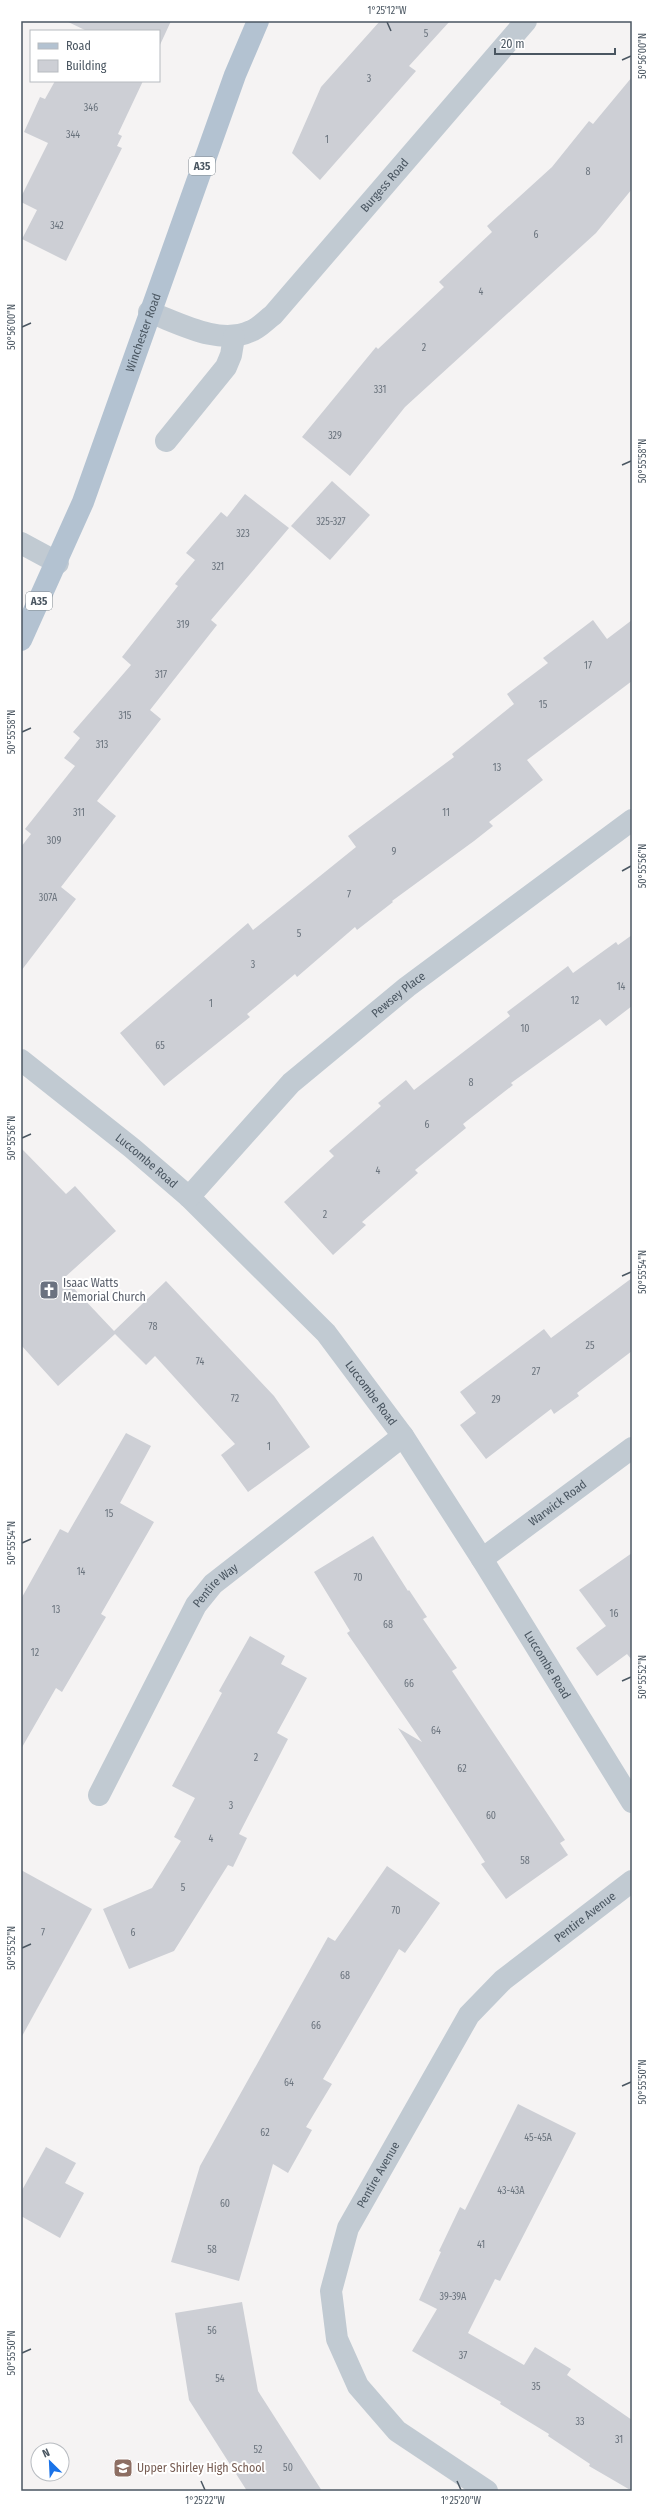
<svg xmlns="http://www.w3.org/2000/svg" width="653" height="2512" viewBox="0 0 653 2512" font-family="'Fira Sans Condensed',sans-serif">
<rect width="100%" height="100%" fill="#f5f3f3"/>
<g fill="#cdcfd5">
<path d="M 66,21 L 171,21 L 159,47 L 159,31 L 87,31 Z"/>
<path d="M 380,21 L 450,21 L 409,66 L 416,71 L 320,180 L 292,153 L 321,87 Z"/>
<path d="M 632,77 L 632,189 L 596,233 L 405,407 L 350,476 L 302,437 L 376,347 L 378,349 L 444,287 L 439,282 L 492,232 L 487,226 L 552,167 L 589,121 L 593,124 Z"/>
<path d="M 55,81 L 143,81 L 118,134 L 122,136 L 117,146 L 122,148 L 66,261 L 22,239 L 37,210 L 21,202 L 21,197 L 48,143 L 24,132 L 40,97 L 45,99 Z"/>
<path d="M 332,481 L 370,515 L 330,560 L 291,526 Z"/>
<path d="M 245,494 L 289,528 L 211,620 L 217,625 L 150,710 L 161,719 L 97,801 L 116,816 L 61,887 L 76,899 L 21,971 L 21,847 L 31,834 L 25,829 L 75,766 L 64,758 L 80,738 L 73,732 L 131,665 L 122,657 L 178,586 L 175,584 L 195,560 L 186,553 L 221,512 L 227,517 Z"/>
<path d="M 593,620 L 607,639 L 632,620 L 632,681 L 527,760 L 543,780 L 489,822 L 493,826 L 474,841 L 392,901 L 393,902 L 357,930 L 355,927 L 297,977 L 295,974 L 247,1014 L 250,1017 L 164,1086 L 120,1033 L 248,923 L 253,930 L 356,847 L 348,836 L 454,757 L 452,754 L 514,704 L 507,694 L 548,663 L 543,658 Z"/>
<path d="M 632,935 L 632,1006 L 606,1026 L 600,1019 L 511,1083 L 513,1085 L 463,1124 L 466,1128 L 415,1170 L 418,1173 L 362,1222 L 366,1225 L 333,1255 L 284,1202 L 334,1156 L 329,1151 L 381,1106 L 378,1103 L 406,1080 L 414,1090 L 510,1016 L 507,1012 L 568,966 L 573,973 L 616,942 L 618,945 Z"/>
<path d="M 21,1148 L 66,1194 L 75,1186 L 116,1231 L 64,1278 L 114,1331 L 166,1281 L 274,1396 L 310,1447 L 248,1492 L 221,1455 L 235,1444 L 155,1356 L 146,1365 L 115,1334 L 58,1386 L 21,1345 Z"/>
<path d="M 632,1278 L 632,1351 L 577,1393 L 579,1396 L 554,1414 L 551,1409 L 486,1459 L 460,1425 L 476,1413 L 460,1392 L 544,1329 L 551,1338 Z"/>
<path d="M 126,1433 L 151,1446 L 120,1503 L 154,1522 L 101,1614 L 106,1617 L 62,1692 L 56,1688 L 21,1749 L 21,1599 L 60,1529 L 68,1533 Z"/>
<path d="M 373,1536 L 408,1591 L 409,1590 L 427,1617 L 423,1619 L 457,1668 L 452,1671 L 565,1840 L 560,1843 L 568,1855 L 506,1899 L 481,1864 L 485,1862 L 398,1728 L 422,1742 L 347,1633 L 350,1631 L 314,1572 Z"/>
<path d="M 632,1553 L 632,1660 L 627,1654 L 597,1676 L 576,1648 L 606,1626 L 579,1590 Z"/>
<path d="M 250,1636 L 285,1656 L 281,1664 L 307,1678 L 277,1733 L 288,1739 L 239,1834 L 247,1838 L 233,1867 L 228,1865 L 174,1951 L 129,1969 L 103,1909 L 152,1888 L 181,1841 L 174,1837 L 195,1798 L 172,1786 L 222,1693 L 219,1691 Z"/>
<path d="M 387,1866 L 440,1903 L 405,1953 L 399,1949 L 323,2079 L 332,2084 L 306,2127 L 312,2130 L 288,2173 L 273,2164 L 239,2281 L 171,2262 L 200,2166 L 328,1937 L 335,1941 Z"/>
<path d="M 21,1870 L 92,1909 L 21,2038 Z"/>
<path d="M 518,2104 L 576,2133 L 500,2281 L 495,2279 L 468,2333 L 524,2365 L 535,2347 L 571,2369 L 567,2375 L 632,2420 L 632,2491 L 589,2466 L 590,2464 L 548,2436 L 549,2434 L 500,2404 L 501,2402 L 412,2351 L 437,2309 L 419,2300 L 441,2252 L 439,2251 L 460,2207 L 465,2210 Z"/>
<path d="M 46,2147 L 76,2163 L 65,2183 L 84,2193 L 60,2238 L 21,2216 L 21,2192 Z"/>
<path d="M 242,2302 L 258,2391 L 322,2491 L 247,2491 L 189,2400 L 175,2313 Z"/>
</g>
<g fill="none" stroke-linecap="round" stroke-linejoin="round">
<g stroke="#c1cad2" stroke-width="22">
<path id="s1" d="M 149,312 C 179,323 219,346 251,331 C 259,328 266,320 273,315 L 526,21"/>
<path d="M 166,441 L 226,367 L 231,355 L 234,337"/>
<path d="M 21,543 L 58,563"/>
<path id="s2" d="M 21,1060 L 132,1148 L 189,1197 L 326,1333 L 403,1436 L 482,1559 L 632,1802"/>
<path id="s3" d="M 189,1197 L 291,1083 L 407,987 L 632,820"/>
<path id="s4" d="M 482,1559 L 632,1448"/>
<path id="s5" d="M 99,1795 L 196,1605 L 213,1584 L 403,1436"/>
<path id="s6" d="M 487,2491 L 397,2431 L 358,2386 L 337,2339 L 331,2291 L 348,2228 L 469,2015 L 503,1980 L 632,1881"/>
</g>
<path stroke="#b3c2d1" stroke-width="22" id="s7" d="M 21,640 L 83,502 L 235,75 L 258,21"/>
</g>
<path fill="none" stroke="#4a5661" stroke-width="1.5" d="M 387,22 L 391,31M 622,60 L 631,56M 22,327 L 31,323M 622,465 L 631,461M 22,732 L 31,728M 622,871 L 631,866M 22,1138 L 31,1134M 622,1276 L 631,1272M 22,1543 L 31,1539M 622,1681 L 631,1677M 22,1948 L 31,1944M 622,2086 L 631,2082M 22,2353 L 31,2349M 201,2481 L 205,2490M 457,2481 L 461,2490"/>
<defs>
<g id="church-square" transform="scale(1)"><rect x="-9" y="-9" width="18" height="18" rx="4" fill="#6b7280" stroke="#fff"/><path d="M-1.2-6h2.4v3.5h3.3v2.4h-3.3V6h-2.4V-.1h-3.3v-2.4h3.3Z" fill="#fff"/></g>
<g id="school-square" transform="scale(1)"><rect x="-9" y="-9" width="18" height="18" rx="4" fill="#8d6e63" stroke="#fff"/><path d="M0-5L7-2L0 1L-7-2ZM-4 1L0 2.5L4 1V4Q0 6-4 4Z" fill="#fff"/></g>
</defs>
<g fill-rule="evenodd">
<use href="#church-square" x="49" y="1290"/>
<use href="#school-square" x="123" y="2468"/>
</g>
<g text-anchor="middle" stroke-width="4" stroke-linejoin="round" paint-order="stroke">
<g font-size="10" fill="#6b747e">
<text x="426" y="37">5</text>
<text x="369" y="82">3</text>
<text x="91" y="111">346</text>
<text x="73" y="138">344</text>
<text x="327" y="143">1</text>
<text x="588" y="175">8</text>
<text x="57" y="229">342</text>
<text x="536" y="238">6</text>
<text x="481" y="295">4</text>
<text x="424" y="351">2</text>
<text x="380" y="393">331</text>
<text x="335" y="439">329</text>
<text x="331" y="525">325-327</text>
<text x="243" y="537">323</text>
<text x="218" y="570">321</text>
<text x="183" y="628">319</text>
<text x="588" y="669">17</text>
<text x="161" y="678">317</text>
<text x="543" y="708">15</text>
<text x="125" y="719">315</text>
<text x="102" y="748">313</text>
<text x="497" y="771">13</text>
<text x="79" y="816">311</text>
<text x="446" y="816">11</text>
<text x="54" y="844">309</text>
<text x="394" y="855">9</text>
<text x="349" y="898">7</text>
<text x="48" y="901">307A</text>
<text x="299" y="937">5</text>
<text x="253" y="968">3</text>
<text x="621" y="990">14</text>
<text x="575" y="1004">12</text>
<text x="211" y="1007">1</text>
<text x="525" y="1032">10</text>
<text x="160" y="1049">65</text>
<text x="471" y="1086">8</text>
<text x="427" y="1128">6</text>
<text x="378" y="1174">4</text>
<text x="325" y="1218">2</text>
<text x="153" y="1330">78</text>
<text x="590" y="1349">25</text>
<text x="200" y="1365">74</text>
<text x="536" y="1375">27</text>
<text x="235" y="1402">72</text>
<text x="496" y="1403">29</text>
<text x="269" y="1450">1</text>
<text x="109" y="1517">15</text>
<text x="81" y="1575">14</text>
<text x="358" y="1581">70</text>
<text x="56" y="1613">13</text>
<text x="614" y="1617">16</text>
<text x="388" y="1628">68</text>
<text x="35" y="1656">12</text>
<text x="409" y="1687">66</text>
<text x="436" y="1734">64</text>
<text x="256" y="1761">2</text>
<text x="462" y="1772">62</text>
<text x="231" y="1809">3</text>
<text x="491" y="1819">60</text>
<text x="211" y="1842">4</text>
<text x="525" y="1864">58</text>
<text x="183" y="1891">5</text>
<text x="396" y="1914">70</text>
<text x="43" y="1936">7</text>
<text x="133" y="1936">6</text>
<text x="345" y="1979">68</text>
<text x="316" y="2029">66</text>
<text x="289" y="2086">64</text>
<text x="265" y="2136">62</text>
<text x="538" y="2141">45-45A</text>
<text x="511" y="2194">43-43A</text>
<text x="225" y="2207">60</text>
<text x="481" y="2248">41</text>
<text x="212" y="2253">58</text>
<text x="453" y="2300">39-39A</text>
<text x="212" y="2334">56</text>
<text x="463" y="2359">37</text>
<text x="220" y="2382">54</text>
<text x="536" y="2390">35</text>
<text x="580" y="2425">33</text>
<text x="619" y="2443">31</text>
<text x="258" y="2453">52</text>
<text x="288" y="2471">50</text>
</g>
<g fill="#fff" stroke="#808990" stroke-width="1">
<rect x="189" y="157" width="26" height="18" rx="3"/>
<rect x="26" y="592" width="26" height="18" rx="3"/>
</g>
<g font-size="11" font-weight="bold" fill="#4a5661">
<text x="202" y="170">A35</text>
<text x="39" y="605">A35</text>
</g>
<g font-size="12" fill="#4a5661" stroke="#fff">
<text dy="4" stroke="none"><textPath href="#s1" startOffset="305">Burgess Road</textPath></text>
<text dy="4" stroke="none"><textPath href="#s7" startOffset="331">Winchester Road</textPath></text>
<text dy="4" stroke="none"><textPath href="#s3" startOffset="292">Pewsey Place</textPath></text>
<text dy="4" stroke="none"><textPath href="#s2" startOffset="161">Luccombe Road</textPath></text>
<text dy="4" stroke="none"><textPath href="#s2" startOffset="485">Luccombe Road</textPath></text>
<text dy="4" stroke="none"><textPath href="#s4" startOffset="94">Warwick Road</textPath></text>
<text dy="4" stroke="none"><textPath href="#s5" startOffset="241">Pentire Way</textPath></text>
<text dy="4" stroke="none"><textPath href="#s2" startOffset="809">Luccombe Road</textPath></text>
<text dy="4" stroke="none"><textPath href="#s6" startOffset="730">Pentire Avenue</textPath></text>
<text dy="4" stroke="none"><textPath href="#s6" startOffset="394">Pentire Avenue</textPath></text>
</g>
<g font-size="12" fill="#5b616d" stroke="#fff" text-anchor="start">
<text x="63" y="1287">Isaac Watts<tspan x="63" dy="14">Memorial Church</tspan></text>
</g>
<g font-size="12" fill="#785e54" stroke="#fff" text-anchor="start">
<text x="137" y="2472">Upper Shirley High School</text>
</g>
</g>
<rect width="653" height="2512" fill="none" stroke="#ffffff" stroke-width="44"/>
<rect x="30" y="30" width="130" height="52" fill="#ffffff" stroke="#b7bbc0"/>
<rect x="38" y="43" width="20" height="6" fill="#b3c2d1" stroke="#b7bbc0"/>
<text x="66" y="50" font-size="12" fill="#4a5661">Road</text>
<rect x="38" y="60" width="20" height="12" fill="#cdcfd5" stroke="#b7bbc0"/>
<text x="66" y="70" font-size="12" fill="#4a5661">Building</text>
<g transform="translate(50 2462) rotate(336)"><circle r="19" fill="#ffffff" stroke="#b7bbc0"/>
<path d="M0-3L7 15L0 10L-7 15Z" fill="#1a73e8"/>
<text y="-6" font-size="11" font-weight="bold" text-anchor="middle" fill="#4a5661">N</text>
</g>
<path d="M495 48v6h120v-6" fill="none" stroke="#4a5661" stroke-width="2"/>
<text x="501" y="48" font-size="12" fill="#4a5661" stroke="#ffffff" stroke-width="3" paint-order="stroke">20 m</text>
<rect x="22" y="22" width="609" height="2468" fill="none" stroke="#4a5661" stroke-width="1.5"/>
<g font-size="10" text-anchor="middle" fill="#4a5661">
<text x="387" y="14">1°25'12"W</text>
<text transform="translate(642 56) rotate(-90)" y="4">50°56'00"N</text>
<text transform="translate(11 327) rotate(-90)" y="4">50°56'00"N</text>
<text transform="translate(642 461) rotate(-90)" y="4">50°55'58"N</text>
<text transform="translate(11 732) rotate(-90)" y="4">50°55'58"N</text>
<text transform="translate(642 866) rotate(-90)" y="4">50°55'56"N</text>
<text transform="translate(11 1138) rotate(-90)" y="4">50°55'56"N</text>
<text transform="translate(642 1272) rotate(-90)" y="4">50°55'54"N</text>
<text transform="translate(11 1543) rotate(-90)" y="4">50°55'54"N</text>
<text transform="translate(642 1677) rotate(-90)" y="4">50°55'52"N</text>
<text transform="translate(11 1948) rotate(-90)" y="4">50°55'52"N</text>
<text transform="translate(642 2082) rotate(-90)" y="4">50°55'50"N</text>
<text transform="translate(11 2353) rotate(-90)" y="4">50°55'50"N</text>
<text x="205" y="2504">1°25'22"W</text>
<text x="461" y="2504">1°25'20"W</text>
</g>
</svg>
